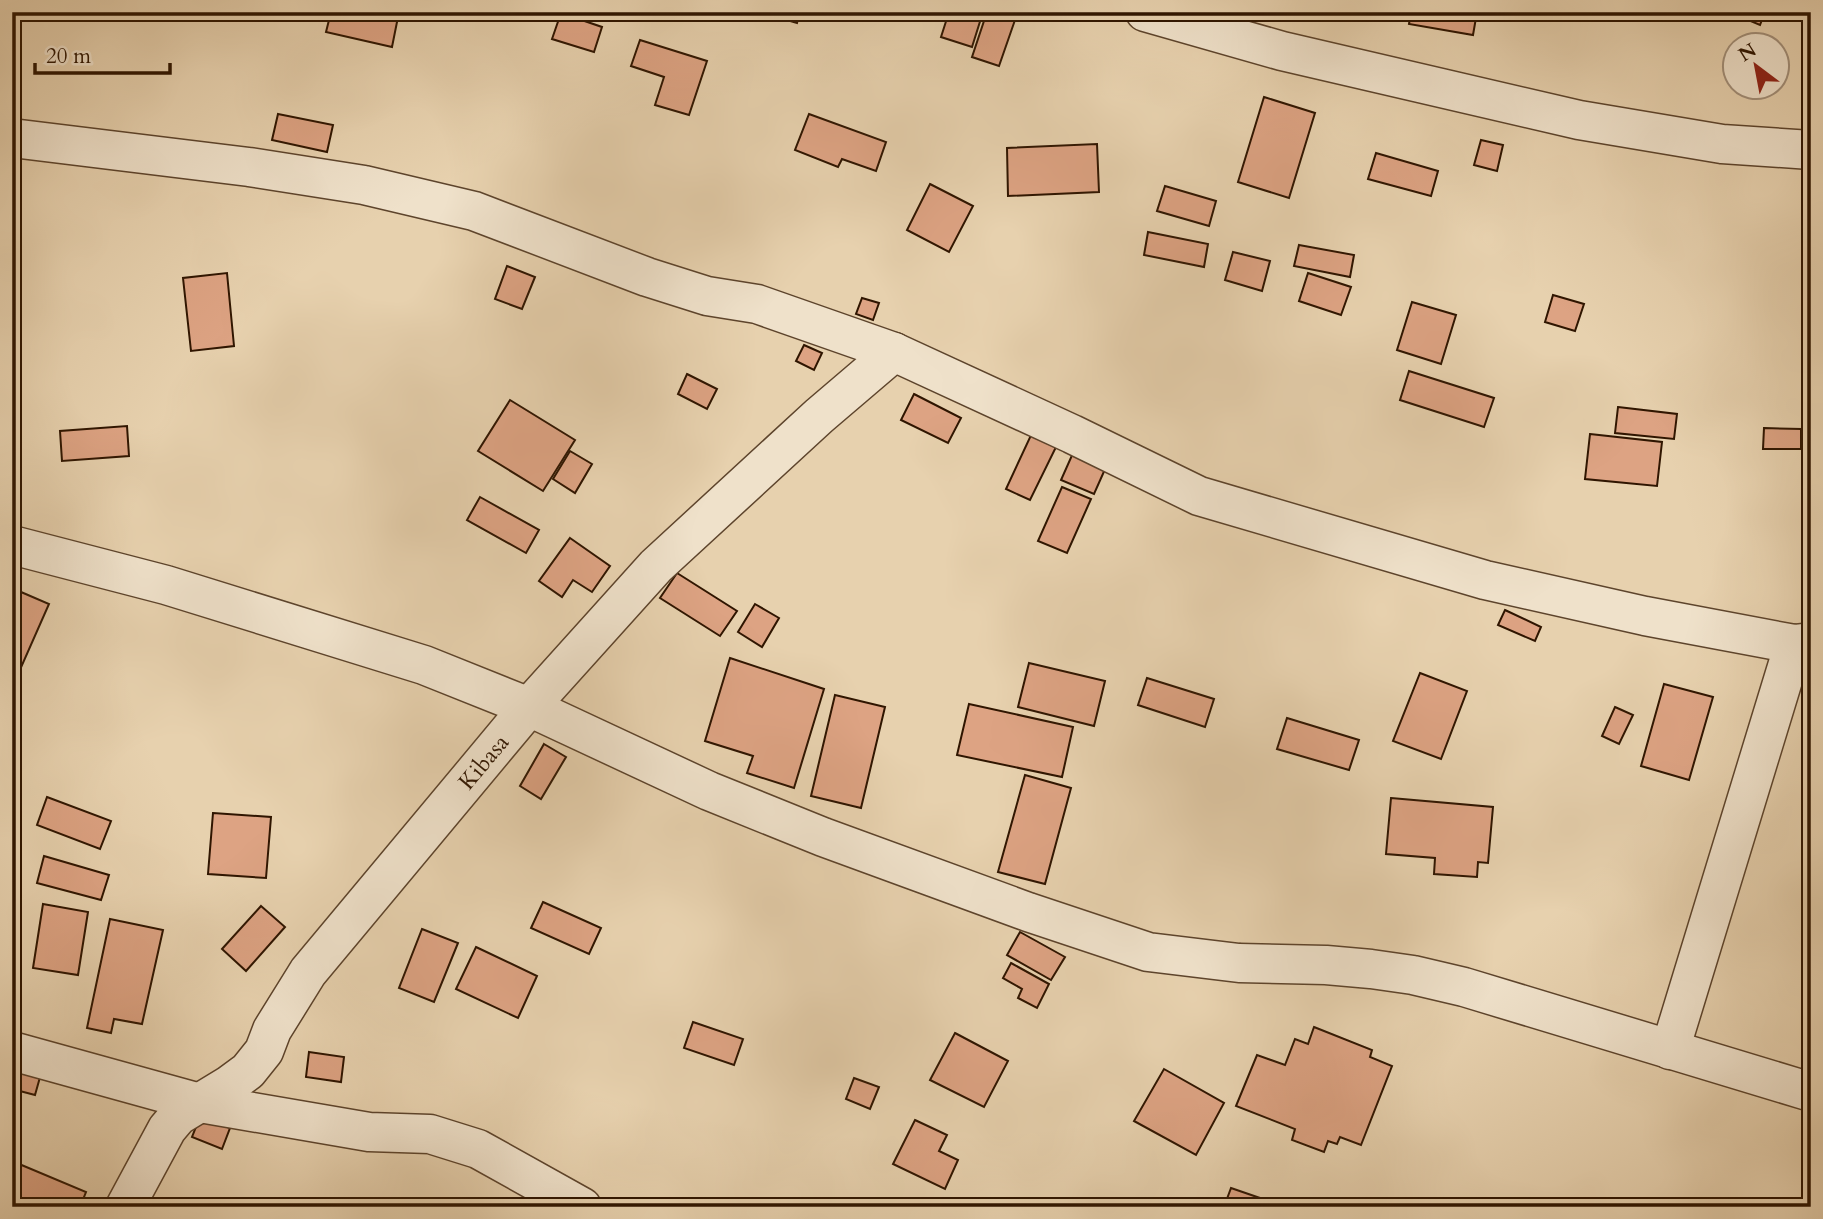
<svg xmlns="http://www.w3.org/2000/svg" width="1823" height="1219" viewBox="0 0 1823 1219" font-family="Cardo,serif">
<rect width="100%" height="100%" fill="#e7d1ae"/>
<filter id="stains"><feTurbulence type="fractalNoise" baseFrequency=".00286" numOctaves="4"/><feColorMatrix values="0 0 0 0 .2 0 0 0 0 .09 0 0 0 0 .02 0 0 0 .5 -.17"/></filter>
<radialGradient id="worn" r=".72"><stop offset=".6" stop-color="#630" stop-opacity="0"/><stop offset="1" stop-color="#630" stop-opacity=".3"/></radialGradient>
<g fill="#dda383" stroke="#2f1500" stroke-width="2">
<path d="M 331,12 L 399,12 L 392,47 L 326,32 Z"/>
<path d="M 760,12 L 800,12 L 797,23 Z"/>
<path d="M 949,12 L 983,12 L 972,47 L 941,37 Z"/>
<path d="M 987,12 L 1015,20 L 999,66 L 972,57 Z"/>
<path d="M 1411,12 L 1477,12 L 1473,35 L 1409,24 Z"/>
<path d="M 1737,12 L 1765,12 L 1760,25 L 1736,15 Z"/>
<path d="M 561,13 L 602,27 L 594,52 L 552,39 Z"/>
<path d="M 640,40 L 707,61 L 689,115 L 655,105 L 664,77 L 631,66 Z"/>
<path d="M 1264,97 L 1315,113 L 1289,198 L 1238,182 Z"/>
<path d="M 278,114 L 333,125 L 327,152 L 272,140 Z"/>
<path d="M 809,114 L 886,142 L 876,171 L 842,159 L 838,167 L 795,150 Z"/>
<path d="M 1481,140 L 1503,145 L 1497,171 L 1474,165 Z"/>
<path d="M 1097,144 L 1099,192 L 1008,196 L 1007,148 Z"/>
<path d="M 1376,153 L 1438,171 L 1431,196 L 1368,179 Z"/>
<path d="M 930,184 L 973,206 L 949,252 L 907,230 Z"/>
<path d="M 1165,186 L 1216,201 L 1209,226 L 1157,211 Z"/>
<path d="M 1148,232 L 1208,244 L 1204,267 L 1144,255 Z"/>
<path d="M 1299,245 L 1354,255 L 1350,277 L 1294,266 Z"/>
<path d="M 1233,252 L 1270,261 L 1262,291 L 1225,280 Z"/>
<path d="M 507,266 L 535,277 L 522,309 L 495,299 Z"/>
<path d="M 227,273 L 234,346 L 191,351 L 183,278 Z"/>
<path d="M 1308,273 L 1351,287 L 1341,315 L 1299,301 Z"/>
<path d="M 1553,295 L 1584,304 L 1575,331 L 1545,322 Z"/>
<path d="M 862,298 L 879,303 L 873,320 L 856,314 Z"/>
<path d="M 1412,302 L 1456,315 L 1441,364 L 1397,350 Z"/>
<path d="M 804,345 L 822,353 L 814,370 L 796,361 Z"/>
<path d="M 1409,371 L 1494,398 L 1484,427 L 1400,400 Z"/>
<path d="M 687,374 L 717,389 L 707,409 L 678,394 Z"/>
<path d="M 914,394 L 961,418 L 948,443 L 901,420 Z"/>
<path d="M 510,400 L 575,440 L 543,491 L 478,451 Z"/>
<path d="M 1618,407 L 1677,414 L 1674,439 L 1615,433 Z"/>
<path d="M 127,426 L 129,456 L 62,461 L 60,431 Z"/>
<path d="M 1764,428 L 1801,429 L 1801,449 L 1763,449 Z"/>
<path d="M 1032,433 L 1057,445 L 1030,500 L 1006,489 Z"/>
<path d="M 1590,434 L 1662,442 L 1657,486 L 1585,479 Z"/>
<path d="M 570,451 L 592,464 L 575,493 L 553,479 Z"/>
<path d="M 1073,453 L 1106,467 L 1094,494 L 1061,480 Z"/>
<path d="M 1062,487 L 1091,499 L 1067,553 L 1038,541 Z"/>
<path d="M 480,497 L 539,530 L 526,553 L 467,520 Z"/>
<path d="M 570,538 L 610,566 L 592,592 L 573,580 L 562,597 L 539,581 Z"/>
<path d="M 677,573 L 737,611 L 720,636 L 660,598 Z"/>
<path d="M 21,592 L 49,604 L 19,672 L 12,669 L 12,612 Z"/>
<path d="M 755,604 L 779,618 L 762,647 L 738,632 Z"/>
<path d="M 1505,610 L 1541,627 L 1535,641 L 1498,625 Z"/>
<path d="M 730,658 L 824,689 L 794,788 L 747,773 L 753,756 L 705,741 Z"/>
<path d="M 1029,663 L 1105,681 L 1094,726 L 1018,707 Z"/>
<path d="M 1420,673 L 1467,691 L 1441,759 L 1393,741 Z"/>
<path d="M 1147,678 L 1214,699 L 1205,727 L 1138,705 Z"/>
<path d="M 1664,684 L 1713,697 L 1689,780 L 1641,766 Z"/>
<path d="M 835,695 L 885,707 L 861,808 L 811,796 Z"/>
<path d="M 969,704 L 1073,727 L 1062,777 L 957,755 Z"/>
<path d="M 1615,707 L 1633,715 L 1619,744 L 1602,736 Z"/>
<path d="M 1287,718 L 1359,740 L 1349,770 L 1277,749 Z"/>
<path d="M 544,744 L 566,757 L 541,799 L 520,786 Z"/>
<path d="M 1025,775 L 1071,788 L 1045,884 L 998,872 Z"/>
<path d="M 47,797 L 111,821 L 100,849 L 37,825 Z"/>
<path d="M 1391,798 L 1493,807 L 1488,863 L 1478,862 L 1477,877 L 1434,874 L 1435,858 L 1386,854 Z"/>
<path d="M 213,813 L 271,817 L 266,878 L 208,874 Z"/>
<path d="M 44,856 L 109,875 L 101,900 L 37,883 Z"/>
<path d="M 543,902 L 601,928 L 589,954 L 531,928 Z"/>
<path d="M 43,904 L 88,912 L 78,975 L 33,968 Z"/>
<path d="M 261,906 L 285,927 L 246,971 L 222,949 Z"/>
<path d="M 110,919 L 163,930 L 142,1024 L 114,1019 L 111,1033 L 87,1028 Z"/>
<path d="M 422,929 L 458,943 L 434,1002 L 399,988 Z"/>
<path d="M 1020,932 L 1065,957 L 1051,980 L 1007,955 Z"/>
<path d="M 476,947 L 537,976 L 518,1018 L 456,989 Z"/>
<path d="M 1011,963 L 1049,984 L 1037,1008 L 1018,998 L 1022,989 L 1003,978 Z"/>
<path d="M 693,1022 L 743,1039 L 734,1065 L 684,1048 Z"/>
<path d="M 1314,1027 L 1372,1050 L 1370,1057 L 1392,1066 L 1361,1145 L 1340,1137 L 1337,1144 L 1328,1141 L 1324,1152 L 1292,1140 L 1295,1129 L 1236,1106 L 1257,1055 L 1285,1065 L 1295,1039 L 1308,1044 Z"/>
<path d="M 955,1033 L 1008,1061 L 984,1107 L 930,1080 Z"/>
<path d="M 309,1052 L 344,1057 L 341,1082 L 306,1077 Z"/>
<path d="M 12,1054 L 44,1063 L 35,1095 L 12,1089 Z"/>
<path d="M 1164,1069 L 1224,1103 L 1196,1155 L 1134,1121 Z"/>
<path d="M 854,1078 L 879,1087 L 870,1109 L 846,1099 Z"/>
<path d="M 200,1117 L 230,1128 L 222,1149 L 192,1137 Z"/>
<path d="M 915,1120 L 947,1135 L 939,1151 L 958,1160 L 945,1189 L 893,1164 Z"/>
<path d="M 12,1161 L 86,1192 L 80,1207 L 12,1207 Z"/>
<path d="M 1231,1188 L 1286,1207 L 1224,1207 Z"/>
</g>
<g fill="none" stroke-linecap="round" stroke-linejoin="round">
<g stroke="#5d442c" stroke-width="41">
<g id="minor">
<path d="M 1145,12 L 1282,51 L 1579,120 L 1722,144 L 1811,150"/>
<path d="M 12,138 L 249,167 L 364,185 L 474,211 L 647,277 L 707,296 L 757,304 L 894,352 L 1072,434 L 1199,496 L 1485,580 L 1645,616 L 1794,644 L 1811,642"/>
<path d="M 12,545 L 166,585 L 424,665 L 529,707 L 709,791 L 823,837 L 1028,912 L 1148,952 L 1239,963 L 1326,965 L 1371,969 L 1413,975 L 1464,987 L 1811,1092"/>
<path d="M 1670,1050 L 1794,644"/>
<path d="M 12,1051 L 200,1103 L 369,1132 L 430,1134 L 478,1149 L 582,1207"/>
<path id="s1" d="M 125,1207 L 167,1129 L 178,1116 L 229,1085 L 248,1071 L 264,1051 L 272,1030 L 308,972 L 529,707 L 656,566 L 819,416 L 894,352"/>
</g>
</g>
<use href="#minor" stroke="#efe1ca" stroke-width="38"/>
</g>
<g text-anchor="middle" stroke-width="7" stroke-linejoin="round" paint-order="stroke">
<g font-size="23" fill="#2f1500" stroke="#efe1ca">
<text dy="8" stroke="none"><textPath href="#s1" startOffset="579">Kibasa</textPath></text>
</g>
</g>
<rect width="1823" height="1219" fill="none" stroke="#e7d1ae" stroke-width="42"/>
<rect x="14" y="14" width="1795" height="1191" fill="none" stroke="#2f1500" stroke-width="3.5"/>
<rect x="21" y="21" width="1781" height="1177" fill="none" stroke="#2f1500" stroke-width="2"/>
<g transform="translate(1756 66) rotate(328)"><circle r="33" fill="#efe1ca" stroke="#a28f79" stroke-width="2"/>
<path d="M0-5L12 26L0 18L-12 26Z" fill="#8f2418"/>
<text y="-10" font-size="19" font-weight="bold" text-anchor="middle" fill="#2f1500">N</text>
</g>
<path d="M35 63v10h135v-10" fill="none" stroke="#2f1500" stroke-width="3.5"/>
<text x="46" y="63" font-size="21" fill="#2f1500" stroke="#efe1ca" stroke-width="5" paint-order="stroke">20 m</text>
<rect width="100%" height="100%" filter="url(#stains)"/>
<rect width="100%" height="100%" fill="url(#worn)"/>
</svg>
